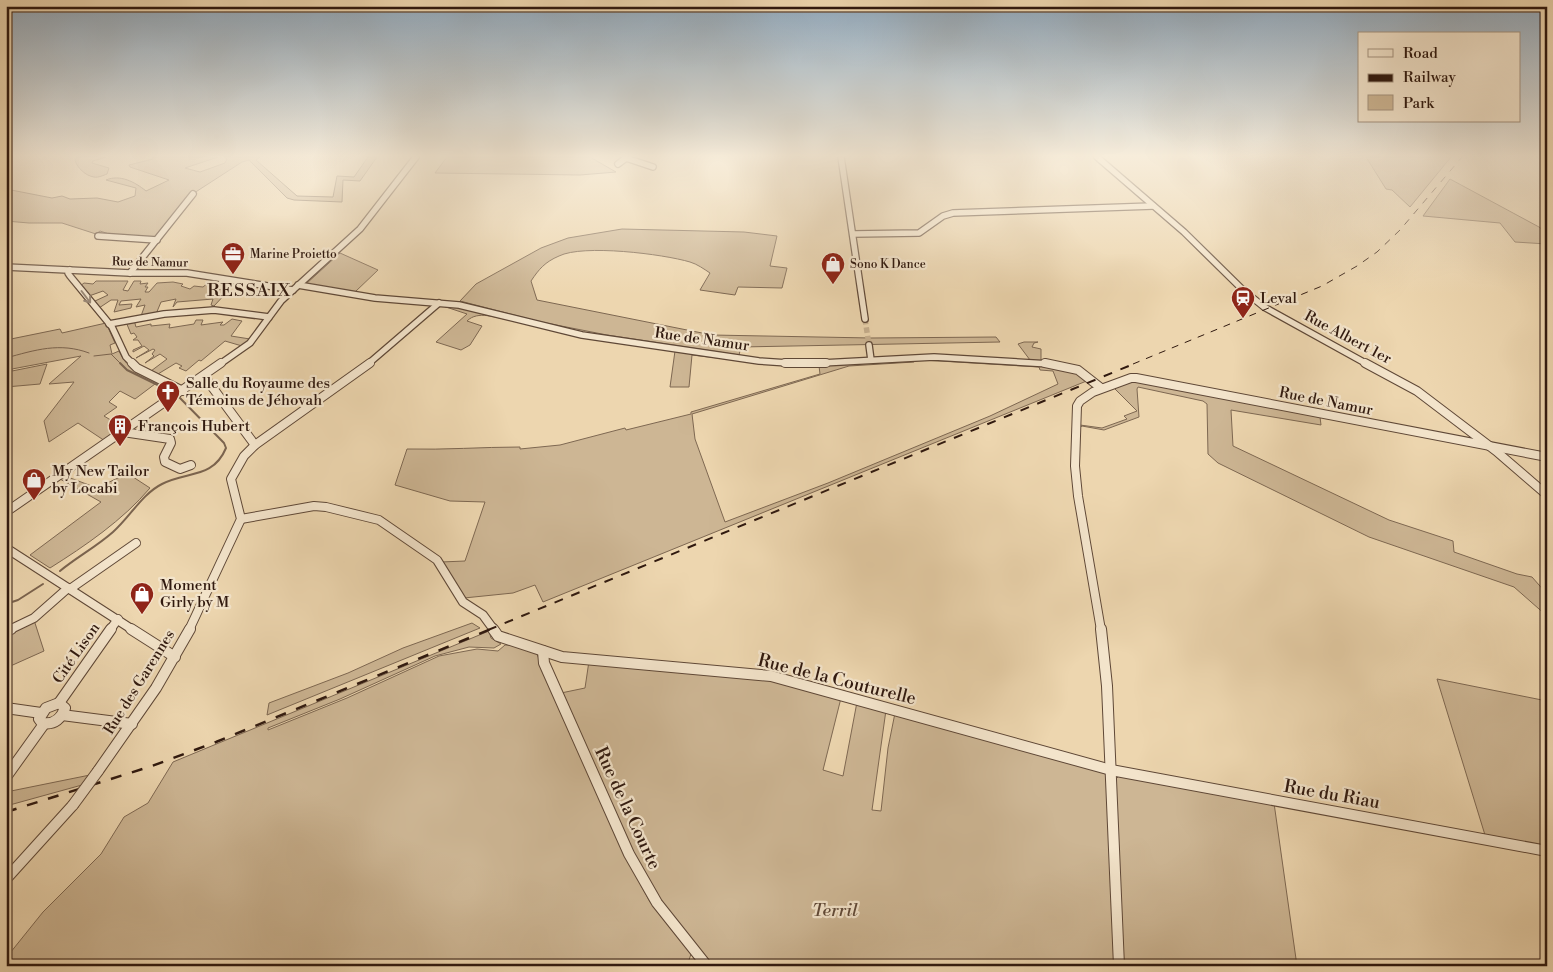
<svg xmlns="http://www.w3.org/2000/svg" width="1553" height="972" viewBox="0 0 1553 972" font-family="'Libre Bodoni',serif">
<rect width="100%" height="100%" fill="#edd6af"/>
<filter id="stains"><feTurbulence type="fractalNoise" baseFrequency=".004" numOctaves="4"/><feColorMatrix values="0 0 0 0 .2 0 0 0 0 .09 0 0 0 0 .02 0 0 0 .5 -.17"/></filter>
<radialGradient id="worn" r=".72"><stop offset=".6" stop-color="#630" stop-opacity="0"/><stop offset="1" stop-color="#630" stop-opacity=".3"/></radialGradient>
<g fill="#cdb694" stroke="#7e6852">
<path d="M 77,157 L 106,157 L 93,161 L 92,163 L 109,168 L 107,174 C 104,175 98,178 94,177 C 86,176 77,168 75,160 Z"/>
<path d="M 153,157 L 218,157 L 185,168 L 200,172 L 225,163 L 227,159 L 224,157 L 260,157 L 256,160 L 297,196 L 333,197 L 337,176 L 354,177 L 368,157 L 377,157 L 360,181 L 343,180 L 342,202 L 294,200 L 287,198 L 249,160 L 242,162 L 191,195 L 158,238 L 109,234 L 100,231 L 96,234 L 62,223 L 29,223 L 6,221 L 6,189 L 52,198 L 62,196 L 70,199 L 97,198 L 118,202 L 135,196 L 136,188 L 106,180 C 120,174 135,182 146,191 L 169,180 L 130,167 L 129,165 L 153,159 Z"/>
<path d="M 447,157 L 590,157 L 616,172 L 580,175 L 435,173 Z"/>
<path d="M 1366,157 L 1451,157 L 1410,207 L 1392,190 L 1386,189 Z"/>
<path d="M 1450,179 L 1539,227 L 1547,233 L 1547,244 L 1515,242 L 1500,223 L 1423,216 Z"/>
<path d="M 622,229 L 744,232 L 777,236 L 770,266 L 787,268 L 782,288 L 738,287 L 735,295 L 700,290 L 710,273 C 704,269 697,264 690,262 C 663,254 583,244 559,256 C 545,262 539,269 531,281 L 537,300 L 712,335 L 871,338 L 996,337 L 1000,342 L 741,347 L 739,355 L 607,335 L 541,322 L 460,301 L 476,284 L 541,248 L 568,238 Z"/>
<path d="M 340,253 L 378,270 L 355,292 L 306,284 Z"/>
<path d="M 214,278 L 226,280 L 217,289 L 228,291 L 214,306 L 211,305 L 213,299 L 177,302 L 173,307 L 176,299 L 161,302 L 156,314 L 141,316 L 145,305 L 136,307 L 141,299 L 121,301 L 119,305 L 132,304 L 131,308 L 114,312 L 118,300 L 111,300 L 99,308 L 95,301 L 108,295 L 103,291 L 89,296 L 80,286 L 84,283 L 93,284 L 96,281 L 128,281 L 123,290 L 128,291 L 134,281 L 141,281 L 140,284 L 148,283 L 145,287 L 148,287 L 145,292 L 149,292 L 157,283 L 173,282 L 183,284 L 181,286 L 190,289 L 194,286 L 203,287 Z"/>
<path d="M 448,304 L 511,318 L 509,320 C 496,318 478,310 467,321 L 482,326 L 470,345 L 461,350 L 436,342 L 467,314 L 443,306 Z"/>
<path d="M 232,319 L 242,321 L 231,336 L 250,339 L 242,346 L 225,341 L 201,361 L 199,360 L 186,371 L 179,368 L 182,366 L 176,363 L 158,374 L 151,371 L 167,359 L 160,354 L 145,363 L 154,356 L 152,354 L 155,350 L 153,349 L 136,358 L 149,350 L 144,346 L 133,352 L 133,350 L 142,346 L 138,340 L 133,340 L 137,337 L 134,333 L 131,334 L 126,322 L 134,320 L 136,327 L 151,324 L 151,326 L 170,324 L 169,328 L 194,324 L 196,320 L 203,320 L 201,325 L 223,322 L 220,325 L 224,325 Z"/>
<path d="M 106,323 L 115,343 L 110,345 L 112,354 L 119,351 C 127,369 141,375 159,381 L 135,399 L 120,391 L 109,402 L 117,407 L 104,416 L 124,428 L 105,441 L 78,423 L 49,442 L 44,421 L 74,382 L 49,384 L 81,356 L 12,369 L 12,371 L 47,364 L 40,384 L 6,387 L 6,340 L 60,329 L 62,333 Z"/>
<path d="M 1024,342 L 1038,342 L 1034,343 L 1032,347 L 1041,349 L 1041,361 L 1030,360 L 1018,344 Z"/>
<path d="M 675,351 L 763,362 L 914,361 L 914,362 L 849,366 L 692,414 L 695,439 L 725,522 L 828,483 L 990,416 L 1058,384 L 1053,371 L 1040,370 L 1039,367 L 923,360 L 924,358 C 967,360 1054,357 1089,380 L 543,602 L 535,585 L 513,593 L 464,598 L 441,562 L 465,561 L 485,502 L 450,501 L 395,485 L 407,449 C 445,450 482,447 520,447 L 520,449 L 560,445 L 625,428 L 626,430 L 691,414 L 691,412 L 820,374 L 819,366 L 785,366 L 692,355 L 689,387 L 670,387 Z"/>
<path d="M 1131,380 L 1320,417 L 1321,425 L 1231,410 L 1233,446 L 1389,520 L 1453,541 L 1454,552 L 1517,574 L 1532,577 L 1547,594 L 1547,616 L 1514,587 L 1369,537 L 1218,463 L 1208,454 L 1207,404 L 1203,401 L 1138,387 L 1137,389 L 1139,417 L 1104,430 L 1082,426 L 1079,428 L 1080,425 L 1102,428 L 1127,419 L 1124,416 L 1137,411 L 1114,388 Z"/>
<path d="M 124,475 L 130,475 L 150,488 C 123,520 85,546 50,568 L 30,555 L 101,502 L 60,479 L 65,476 L 97,488 Z"/>
<path d="M 34,620 L 44,651 L 6,668 L 6,633 Z"/>
<path d="M 472,623 L 480,628 L 267,715 L 269,703 L 348,673 L 403,648 Z"/>
<path d="M 489,631 L 491,638 L 501,644 L 494,648 L 469,647 L 435,656 L 340,699 L 268,728 L 268,730 L 347,698 L 439,656 L 477,649 L 498,651 L 505,645 L 513,645 L 536,652 L 629,863 L 650,902 L 691,954 L 687,966 L 6,966 L 6,958 L 43,912 L 101,854 L 124,817 L 148,803 L 173,762 Z"/>
<path d="M 589,661 L 744,674 L 841,698 L 823,770 L 843,776 L 857,702 L 886,710 L 872,810 L 881,811 L 888,748 L 895,713 L 1108,774 L 1116,966 L 711,966 L 660,902 L 633,855 L 561,693 L 585,688 Z"/>
<path d="M 1437,679 L 1547,701 L 1547,847 L 1485,835 Z"/>
<path d="M 90,775 L 82,785 L 6,806 L 6,792 Z"/>
<path d="M 1120,775 L 1274,803 L 1297,966 L 1121,966 L 1115,780 Z"/>
</g>
<g fill="none" stroke-linecap="round" stroke-linejoin="round">
<g stroke="#7b644f" stroke-width="1">
<path d="M 94,356 L 111,354 L 121,364"/>
<path d="M 6,358 C 35,350 60,342 89,353"/>
</g>
<g stroke="#7b644f" stroke-width="2">
<path d="M 120,363 L 127,370 L 174,393"/>
<path d="M 60,571 C 77,557 96,547 113,532 C 130,517 142,494 162,484 C 187,471 213,479 226,448 L 224,443 L 179,397"/>
<path d="M 6,604 L 18,600 L 43,584"/>
</g>
<path stroke="#c7b08f" stroke-width="5.5" stroke-dasharray="5.5 3" stroke-linecap="butt" d="M 865,319 L 869,345"/>
<g stroke="#5f4837" stroke-width="8">
<g id="minor-far2">
<path d="M 841,157 L 865,319"/>
<path d="M 1097,157 L 1184,232 L 1243,290 L 1264,307 L 1367,364"/>
<path d="M 618,164 L 626,158 L 653,167"/>
<path d="M 853,234 L 919,233 L 943,216 L 953,213 L 1153,206"/>
<path d="M 98,236 L 157,240"/>
<path d="M 6,267 L 130,273 L 187,273 L 293,290"/>
<path d="M 70,270 L 68,273 L 70,276 L 112,327 L 126,357 L 133,364"/>
<path d="M 130,273 L 193,194"/>
<path d="M 298,285 L 375,298 L 459,305 L 582,335 L 759,361 L 803,364 L 934,357 L 1050,364"/>
<path d="M 109,324 L 164,314 L 214,310 L 269,317"/>
<path d="M 869,345 L 871,360"/>
<path d="M 220,364 L 250,343 L 281,301 L 360,229 L 416,157"/>
<path d="M 368,364 L 439,303"/>
</g>
</g>
<g stroke="#5f4837" stroke-width="10">
<g id="minor-far1">
<path d="M 132,363 L 137,368 L 183,391"/>
<path d="M 785,363 L 826,363"/>
<path d="M 1045,363 L 1078,370 L 1101,388"/>
<path d="M 1365,363 L 1417,391 L 1496,451 L 1547,495"/>
<path d="M 204,376 L 255,445"/>
<path d="M 123,432 L 170,439 L 171,443 L 164,457 L 165,462 L 180,469 L 191,465"/>
<path d="M 6,512 L 221,363"/>
<path d="M 241,519 L 314,506 L 326,507 L 379,520 L 437,560 L 463,602 L 483,615 L 494,630"/>
<path d="M 6,548 L 133,630"/>
<path d="M 70,589 L 136,543"/>
<path d="M 9,630 L 34,618 L 68,588"/>
<path d="M 110,630 L 118,619"/>
<path d="M 189,630 L 241,519 L 231,479 L 244,456 L 255,445 L 370,363"/>
<path d="M 1101,630 L 1078,496 L 1075,466 L 1077,406 L 1080,401 L 1093,392 L 1131,378 L 1136,378 L 1547,457"/>
</g>
</g>
<g stroke="#5f4837" stroke-width="12">
<g id="minor">
<path d="M 131,629 L 175,657"/>
<path d="M 493,629 L 498,636 L 562,657 L 771,676 L 1111,770 L 1547,851"/>
<path d="M 1101,629 L 1107,686 L 1119,966"/>
<path d="M 6,631 L 11,629"/>
<path d="M 543,651 L 544,663 L 629,854 L 657,903 L 707,966"/>
<path d="M 59,703 L 111,629"/>
<path d="M 59,703 L 65,708 C 61,719 54,725 42,723 L 39,719 L 46,708 Z"/>
<path d="M 6,708 L 41,713"/>
<path d="M 62,715 L 132,724"/>
<path d="M 98,771 L 156,688 L 190,629"/>
<path d="M 6,777 L 44,724"/>
<path d="M 6,879 L 73,805"/>
</g>
</g>
<use href="#minor-far2" stroke="#f3e4cb" stroke-width="5.5"/>
<use href="#minor-far1" stroke="#f3e4cb" stroke-width="8"/>
<use href="#minor" stroke="#f3e4cb" stroke-width="10"/>
<path stroke="#30190f" stroke-width="1" stroke-dasharray="7 7" stroke-linecap="butt" d="M 1133,364 L 1322,286 L 1357,266 L 1377,252 L 1400,230 L 1462,157"/>
<path stroke="#30190f" stroke-width="2" stroke-dasharray="9 9" stroke-linecap="butt" d="M 488,630 L 1136,363"/>
<path stroke="#30190f" stroke-width="2.5" stroke-dasharray="11 11" stroke-linecap="butt" d="M 6,812 L 152,766 L 216,742 L 491,629"/>
<g stroke="#5f4837" stroke-width="12" stroke-linecap="butt">
<path id="minor-bridge" d="M 73,805 L 98,771"/>
</g>
<use href="#minor-bridge" stroke="#f3e4cb" stroke-width="10"/>
</g>
<defs><path id="oneway-shaft" d="M-6 0H5M1.5-3L5.5 0L1.5 3" fill="none" stroke-width="1.6" stroke-linecap="round" stroke-linejoin="round" transform="scale(1.25)"/></defs>
<use stroke="#9b8976" href="#oneway-shaft" transform="translate(86 297) rotate(53)"/>
<linearGradient id="sky" x2="0" y2="1"><stop stop-color="#90a8bc"/><stop offset="0.53" stop-color="#f7eddb"/><stop offset="1" stop-color="#f7eddb" stop-opacity="0"/></linearGradient>
<rect width="1553" height="294" fill="url(#sky)"/>
<defs>
<g id="office-pin" transform="scale(1.25)"><path d="M0 17L-7.5 6A9.5 9.5 0 1 1 7.5 6Z" fill="#8f2418" stroke="#f3e4cb"/><path d="M-6-3h4V-5.5h4V-3h4V5H-6ZM-1-4.5V-3h2v-1.5ZM-6 0V1H6V0Z" fill="#fff"/></g>
<g id="shop-pin" transform="scale(1.25)"><path d="M0 17L-7.5 6A9.5 9.5 0 1 1 7.5 6Z" fill="#8f2418" stroke="#f3e4cb"/><path d="M-5-2.5h2.3a2.7 3.5 0 0 1 5.4 0H5L5.5 6h-11ZM-1.5-2.5h3a1.5 2.3 0 0 0-3 0Z" fill="#fff"/></g>
<g id="station-pin" transform="scale(1.25)"><path d="M0 17L-7.5 6A9.5 9.5 0 1 1 7.5 6Z" fill="#8f2418" stroke="#f3e4cb"/><path d="M-3-6H3Q5-6 5-4V2Q5 4 3 4L4.5 6H3L1.5 4h-3L-3 6H-4.5L-3 4Q-5 4-5 2V-4Q-5-6-3-6ZM-3.5-4v3h7v-3ZM-3.5 1v1.5H-2V1ZM2 1v1.5H3.5V1Z" fill="#fff"/></g>
<g id="church-pin" transform="scale(1.25)"><path d="M0 17L-7.5 6A9.5 9.5 0 1 1 7.5 6Z" fill="#8f2418" stroke="#f3e4cb"/><path d="M-1.2-6h2.4v3.5h3.3v2.4h-3.3V6h-2.4V-.1h-3.3v-2.4h3.3Z" fill="#fff"/></g>
<g id="building-pin" transform="scale(1.25)"><path d="M0 17L-7.5 6A9.5 9.5 0 1 1 7.5 6Z" fill="#8f2418" stroke="#f3e4cb"/><path d="M-4-6H4V6H1V3H-1V6H-4ZM-2.5-4.3h1.7v1.8h-1.7ZM.8-4.3h1.7v1.8H.8ZM-2.5-1h1.7V.8h-1.7ZM.8-1h1.7V.8H.8Z" fill="#fff"/></g>
</defs>
<g fill-rule="evenodd">
<use href="#office-pin" x="233" y="254"/>
<use href="#shop-pin" x="833" y="264"/>
<use href="#station-pin" x="1243" y="298"/>
<use href="#church-pin" x="168" y="392"/>
<use href="#building-pin" x="120" y="426"/>
<use href="#shop-pin" x="34" y="480"/>
<use href="#shop-pin" x="142" y="594"/>
</g>
<g text-anchor="middle" stroke-width="4.5" stroke-linejoin="round" paint-order="stroke">
<g font-size="12" fill="#30190f" stroke="#f3e4cb" text-anchor="start">
<text x="250" y="258">Marine Proietto</text>
<text x="850" y="268">Sono K Dance</text>
</g>
<g font-size="12" fill="#30190f" stroke="#f3e4cb">
<text transform="translate(150 262) rotate(1)" y="4">Rue de Namur</text>
</g>
<g font-size="15" fill="#30190f" stroke="#f3e4cb" text-anchor="start">
<text x="1260" y="303">Leval</text>
<text x="186" y="388">Salle du Royaume des<tspan x="186" dy="17">Témoins de Jéhovah</tspan></text>
<text x="138" y="431">François Hubert</text>
<text x="52" y="476">My New Tailor<tspan x="52" dy="17">by Locabi</tspan></text>
<text x="160" y="590">Moment<tspan x="160" dy="17">Girly by M</tspan></text>
</g>
<g font-size="15" fill="#30190f" stroke="#f3e4cb">
<text transform="translate(1348 337) rotate(28)" y="5">Rue Albert 1er</text>
<text transform="translate(702 339) rotate(8)" y="5">Rue de Namur</text>
<text transform="translate(1326 401) rotate(11)" y="5">Rue de Namur</text>
<text transform="translate(76 653) rotate(-55)" y="5">Cité Lison</text>
<text transform="translate(139 682) rotate(-58)" y="5">Rue des Garennes</text>
</g>
<g font-size="18" letter-spacing="1" fill="#30190f" stroke="#f3e4cb">
<text x="249" y="296">RESSAIX</text>
</g>
<g font-size="18" fill="#30190f" stroke="#f3e4cb">
<text transform="translate(837 679) rotate(14)" y="6">Rue de la Couturelle</text>
<text transform="translate(1332 794) rotate(10)" y="6">Rue du Riau</text>
<text transform="translate(628 808) rotate(65)" y="6">Rue de la Courte</text>
</g>
<g font-size="18" font-style="italic" fill="#5f4837" stroke="#f3e4cb">
<text x="835" y="916">Terril</text>
</g>
</g>
<rect width="1553" height="972" fill="none" stroke="#edd6af" stroke-width="25"/>
<rect x="8" y="8" width="1538" height="957" fill="none" stroke="#30190f" stroke-width="2.5"/>
<rect x="12" y="12" width="1528" height="947" fill="none" stroke="#30190f"/>
<rect x="1358" y="32" width="162" height="90" fill="#f3e4cb" stroke="#a59380"/>
<rect x="1368" y="49" width="25" height="8" fill="#f3e4cb" stroke="#a59380"/>
<text x="1403" y="58" font-size="15" fill="#30190f">Road</text>
<rect x="1368" y="74" width="25" height="8" fill="#30190f" stroke="#a59380"/>
<text x="1403" y="82" font-size="15" fill="#30190f">Railway</text>
<rect x="1368" y="95" width="25" height="15" fill="#cdb694" stroke="#a59380"/>
<text x="1403" y="108" font-size="15" fill="#30190f">Park</text>
<rect width="100%" height="100%" filter="url(#stains)"/>
<rect width="100%" height="100%" fill="url(#worn)"/>
</svg>
